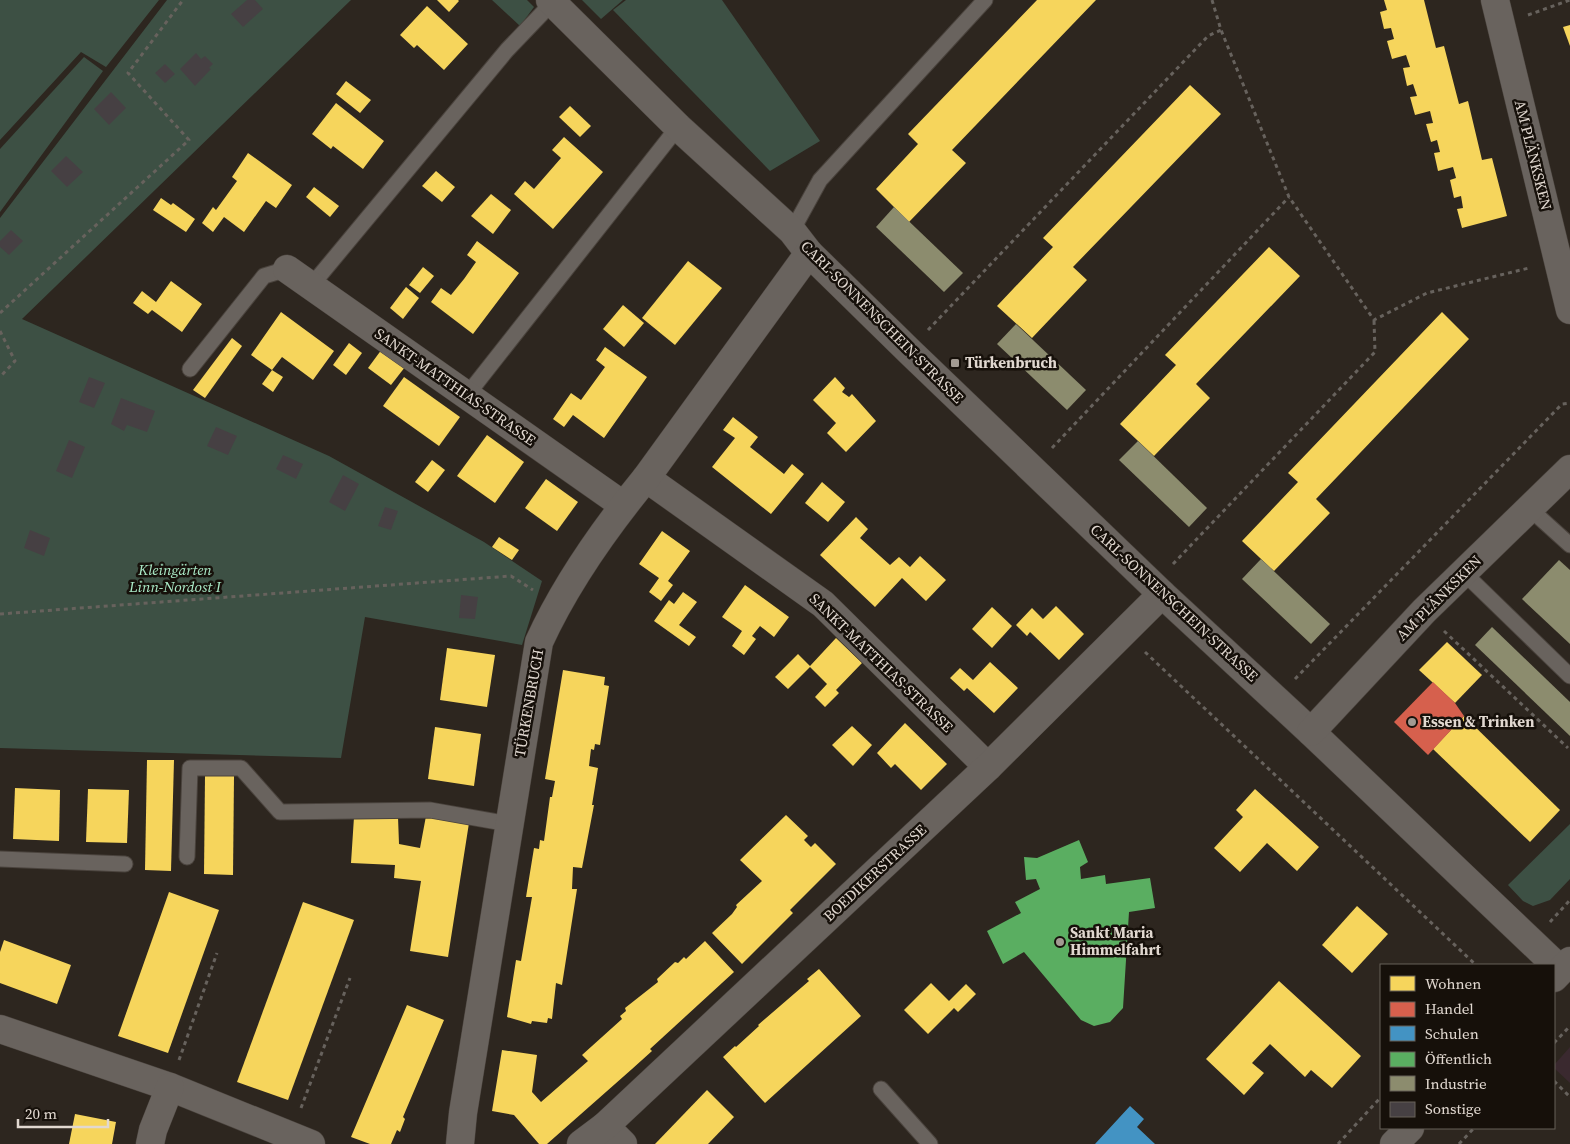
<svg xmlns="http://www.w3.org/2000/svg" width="1570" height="1144" viewBox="0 0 1570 1144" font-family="'Source Serif 4',serif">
<rect width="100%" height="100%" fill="#2d261f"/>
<path fill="#3a292f" d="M 1570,1047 L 1570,1083 L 1554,1068 L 1554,1065 Z"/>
<g fill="#3d5044">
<path d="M 0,0 L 159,0 L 106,67 L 81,52 L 0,140 Z"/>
<path d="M 167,0 L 351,0 L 22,319 L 329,456 L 484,542 L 542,581 L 522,645 L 365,617 L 341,758 L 0,748 L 0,218 Z"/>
<path d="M 492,0 L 527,0 L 534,7 L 520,26 Z"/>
<path d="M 582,0 L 623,0 L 601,19 Z"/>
<path d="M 626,0 L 722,0 L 820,141 L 770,171 L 613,10 Z"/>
<path d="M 84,57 L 103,71 L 0,212 L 0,149 Z"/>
<path d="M 1570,824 L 1570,879 L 1550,900 L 1533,906 L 1523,901 L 1508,885 Z"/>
</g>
<g fill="#f6d55c">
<path d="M 437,0 L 458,0 L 459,1 L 449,12 Z"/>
<path d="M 1037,0 L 1096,0 L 952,150 L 966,163 L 909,222 L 876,189 L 918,144 L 908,134 Z"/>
<path d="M 1384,0 L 1424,0 L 1436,48 L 1444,46 L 1459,104 L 1468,101 L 1482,160 L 1492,158 L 1507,216 L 1462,228 L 1457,209 L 1463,208 L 1461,196 L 1454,198 L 1450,180 L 1456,178 L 1453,167 L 1438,171 L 1434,153 L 1440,152 L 1437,140 L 1431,142 L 1426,124 L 1433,123 L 1430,111 L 1415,115 L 1410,97 L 1417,96 L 1413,84 L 1407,86 L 1403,68 L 1410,67 L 1406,55 L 1392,59 L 1387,41 L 1394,39 L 1391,28 L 1384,29 L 1380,12 L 1387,10 Z"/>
<path d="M 427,6 L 468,44 L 444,70 L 417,45 L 414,48 L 400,35 Z"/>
<path d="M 1570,25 L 1570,46 L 1563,27 Z"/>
<path d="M 346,81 L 371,100 L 360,113 L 336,94 Z"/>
<path d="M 1190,85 L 1221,114 L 1073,267 L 1087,280 L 1032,338 L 997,306 L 1053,247 L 1043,238 Z"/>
<path d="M 336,103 L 384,141 L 363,169 L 333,146 L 331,149 L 312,134 Z"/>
<path d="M 570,106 L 591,126 L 580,137 L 559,117 Z"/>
<path d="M 564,137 L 603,172 L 553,229 L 514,194 L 525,181 L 534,189 L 548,173 L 561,158 L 552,150 Z"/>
<path d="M 248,153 L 292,185 L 276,208 L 266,201 L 244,232 L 224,217 L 213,232 L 202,223 L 213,207 L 216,210 L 237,181 L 232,177 Z"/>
<path d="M 436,171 L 455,187 L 442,202 L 422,186 Z"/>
<path d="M 314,187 L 339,206 L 330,217 L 306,197 Z"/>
<path d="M 491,194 L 511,210 L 493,234 L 471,216 Z"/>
<path d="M 161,198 L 171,205 L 173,203 L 195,219 L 186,232 L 153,210 Z"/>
<path d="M 477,241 L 519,273 L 473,334 L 431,302 L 441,288 L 451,295 L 464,279 L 476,262 L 467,255 Z"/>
<path d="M 1269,247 L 1300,276 L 1196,384 L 1210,398 L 1154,456 L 1120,424 L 1176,365 L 1165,355 Z"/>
<path d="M 688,261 L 722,288 L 675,345 L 642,318 Z"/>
<path d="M 423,267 L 434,276 L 420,293 L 409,285 Z"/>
<path d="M 171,281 L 202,304 L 182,332 L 152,310 L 148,314 L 133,303 L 142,291 L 156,302 Z"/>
<path d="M 406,287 L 419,298 L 403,319 L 390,308 Z"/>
<path d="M 623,305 L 644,323 L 624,347 L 603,329 Z"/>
<path d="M 281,312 L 334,351 L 313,380 L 282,357 L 272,370 L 251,355 Z"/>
<path d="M 1442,312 L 1469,339 L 1316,499 L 1330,513 L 1274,571 L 1242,541 L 1298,482 L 1288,473 Z"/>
<path d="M 232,338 L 242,346 L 205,398 L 193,390 Z"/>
<path d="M 349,343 L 362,353 L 346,375 L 333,365 Z"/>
<path d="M 605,347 L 647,377 L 604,438 L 573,415 L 564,427 L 553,419 L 571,393 L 581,400 L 605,367 L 596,360 Z"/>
<path d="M 382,349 L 405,367 L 391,385 L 368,368 Z"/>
<path d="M 272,370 L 283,377 L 273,392 L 262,384 Z"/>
<path d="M 404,377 L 460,417 L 439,446 L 383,406 Z"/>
<path d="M 835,377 L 845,388 L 842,392 L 849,397 L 852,394 L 876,421 L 846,452 L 827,433 L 836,423 L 813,400 Z"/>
<path d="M 733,417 L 758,437 L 750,447 L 784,474 L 792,464 L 804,474 L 771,514 L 712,467 L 735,438 L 723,430 Z"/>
<path d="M 487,435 L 524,462 L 495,503 L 457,476 Z"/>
<path d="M 432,460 L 445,470 L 428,492 L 415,482 Z"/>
<path d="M 546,479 L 578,502 L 557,531 L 525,508 Z"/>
<path d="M 822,482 L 845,502 L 828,522 L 805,503 Z"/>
<path d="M 856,517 L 868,529 L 860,538 L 890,565 L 899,557 L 910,567 L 920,556 L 946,580 L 926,601 L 902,578 L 875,607 L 820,555 Z"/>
<path d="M 662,531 L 690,551 L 668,581 L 673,585 L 661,601 L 649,592 L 659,578 L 639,564 Z"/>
<path d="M 499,537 L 519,550 L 512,560 L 492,547 Z"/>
<path d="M 745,585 L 789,617 L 774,637 L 760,626 L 752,636 L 756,639 L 744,655 L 732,646 L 742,631 L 722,617 Z"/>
<path d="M 683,592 L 697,602 L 679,625 L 696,637 L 689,646 L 654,621 L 669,600 L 674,604 Z"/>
<path d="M 1056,606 L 1084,634 L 1059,660 L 1030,632 L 1027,636 L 1016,625 L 1032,608 L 1043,619 Z"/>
<path d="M 992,607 L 1012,626 L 992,648 L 972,629 Z"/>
<path d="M 836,638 L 862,663 L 836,690 L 839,693 L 825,707 L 815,697 L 827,684 L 810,667 L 788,689 L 775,677 L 798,654 L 810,666 Z"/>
<path d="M 1447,642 L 1482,675 L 1455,703 L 1419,670 Z"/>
<path d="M 447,648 L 495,655 L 487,707 L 440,700 Z"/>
<path d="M 990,662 L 1018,688 L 994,713 L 967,688 L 964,691 L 950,678 L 960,668 L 973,680 Z"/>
<path d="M 563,670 L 605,677 L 604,685 L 609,686 L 600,745 L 595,744 L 594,750 L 591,749 L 589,766 L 598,768 L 592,805 L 594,805 L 582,868 L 573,867 L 572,889 L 577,889 L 562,985 L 556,983 L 552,1019 L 548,1018 L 547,1023 L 532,1021 L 531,1024 L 507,1017 L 516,960 L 521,961 L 532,897 L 526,897 L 534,848 L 539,849 L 540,840 L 544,841 L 550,797 L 552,797 L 555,781 L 545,779 Z"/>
<path d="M 1464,716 L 1560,810 L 1530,842 L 1433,749 Z"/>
<path d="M 905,723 L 947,764 L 921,790 L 895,764 L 891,768 L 877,753 Z"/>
<path d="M 852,726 L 872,745 L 853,766 L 832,745 Z"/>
<path d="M 435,727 L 481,734 L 474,786 L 428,779 Z"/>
<path d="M 147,760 L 174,760 L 171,871 L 145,870 Z"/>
<path d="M 205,776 L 234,776 L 233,875 L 204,874 Z"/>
<path d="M 15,788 L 60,790 L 59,841 L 13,839 Z"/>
<path d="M 88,789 L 129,790 L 127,843 L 86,842 Z"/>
<path d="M 1255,789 L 1319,847 L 1297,871 L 1267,843 L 1240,872 L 1214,848 L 1243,817 L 1236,810 Z"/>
<path d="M 786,815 L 808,836 L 804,840 L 811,847 L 815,843 L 836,864 L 790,910 L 793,913 L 742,964 L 712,933 L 732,914 L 737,907 L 736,905 L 762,881 L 740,860 Z"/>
<path d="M 426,816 L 469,823 L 448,957 L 410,951 L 421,881 L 394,878 L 395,865 L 351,863 L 354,817 L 398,817 L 399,844 L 420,848 Z"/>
<path d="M 169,892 L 219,910 L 168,1053 L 118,1036 Z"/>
<path d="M 303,902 L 354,920 L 288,1100 L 237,1082 Z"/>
<path d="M 1357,906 L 1388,934 L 1352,973 L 1322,945 Z"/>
<path d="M 4,940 L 71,965 L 57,1004 L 0,983 L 0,952 Z"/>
<path d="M 705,941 L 734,972 L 650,1049 L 652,1051 L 632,1069 L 547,1144 L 539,1144 L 514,1115 L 492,1111 L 502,1050 L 537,1055 L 532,1092 L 541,1102 L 588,1061 L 582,1055 L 622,1019 L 620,1016 L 626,1011 L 625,1008 L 658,982 L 657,979 L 675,962 L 678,963 L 684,957 L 686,959 Z"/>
<path d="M 819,969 L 861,1016 L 765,1103 L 723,1057 L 735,1046 L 736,1047 L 759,1026 L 758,1025 L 809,981 L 807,979 Z"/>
<path d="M 1279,981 L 1361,1056 L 1332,1088 L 1311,1070 L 1305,1077 L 1270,1044 L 1252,1063 L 1264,1073 L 1244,1095 L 1206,1059 Z"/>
<path d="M 931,983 L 949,1001 L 966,984 L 976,994 L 958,1012 L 954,1008 L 928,1034 L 904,1010 Z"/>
<path d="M 407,1005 L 444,1020 L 403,1117 L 405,1119 L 400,1132 L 397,1130 L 391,1144 L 370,1144 L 351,1137 Z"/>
<path d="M 707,1090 L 734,1117 L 708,1144 L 655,1144 Z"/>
<path d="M 75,1114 L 116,1122 L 112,1144 L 69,1144 Z"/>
</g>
<path fill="#d6604d" d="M 1433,682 L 1455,703 L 1464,716 L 1428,755 L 1394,722 Z"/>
<path fill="#4393c3" d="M 1130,1106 L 1144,1119 L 1137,1127 L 1155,1144 L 1095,1144 Z"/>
<path fill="#5aae61" d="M 1079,840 L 1088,862 L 1080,867 L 1081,879 L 1105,875 L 1106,884 L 1150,878 L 1155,908 L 1129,912 L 1123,1008 L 1110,1022 L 1094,1026 L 1081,1020 L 1024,952 L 1003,964 L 987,931 L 1021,913 L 1015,902 L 1040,889 L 1036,879 L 1026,880 L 1024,857 L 1037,858 Z"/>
<g fill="#8c8c6e">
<path d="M 894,207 L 963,273 L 944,292 L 876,227 Z"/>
<path d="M 1016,324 L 1086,390 L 1067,410 L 997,344 Z"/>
<path d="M 1138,441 L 1207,508 L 1189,527 L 1119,460 Z"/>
<path d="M 1261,559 L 1330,624 L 1311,644 L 1242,579 Z"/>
<path d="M 1559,560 L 1570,570 L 1570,644 L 1522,599 Z"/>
<path d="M 1492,627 L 1570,702 L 1570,736 L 1475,645 Z"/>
</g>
<g fill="#464043">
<path d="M 247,0 L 255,0 L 263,9 L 243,27 L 231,14 Z"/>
<path d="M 196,53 L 201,59 L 205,56 L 213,64 L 209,68 L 211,69 L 195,86 L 180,69 Z"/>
<path d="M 165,64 L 175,74 L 165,83 L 155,73 Z"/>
<path d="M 111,92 L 126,108 L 109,125 L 94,109 Z"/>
<path d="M 66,156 L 83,172 L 67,187 L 51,171 Z"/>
<path d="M 11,230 L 23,241 L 9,255 L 0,247 L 0,241 Z"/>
<path d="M 89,377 L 105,383 L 94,408 L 79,402 Z"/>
<path d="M 121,398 L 155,411 L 147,432 L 127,425 L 124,431 L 111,424 Z"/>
<path d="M 216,427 L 237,436 L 228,455 L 207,446 Z"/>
<path d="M 69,440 L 85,447 L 72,478 L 56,471 Z"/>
<path d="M 283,455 L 303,464 L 296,479 L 276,469 Z"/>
<path d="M 343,475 L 359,484 L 345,511 L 329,502 Z"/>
<path d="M 385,507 L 398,511 L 391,530 L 378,526 Z"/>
<path d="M 30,530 L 50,538 L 44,556 L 24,548 Z"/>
<path d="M 461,595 L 478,597 L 475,619 L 459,618 Z"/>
</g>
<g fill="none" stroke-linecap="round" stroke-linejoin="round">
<g stroke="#4a433d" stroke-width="17">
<g id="service">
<path d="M 792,231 L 820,180 L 985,0"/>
<path d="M 311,286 L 507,50 L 552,3"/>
<path d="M 190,369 L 264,276 L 287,269"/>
<path d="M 467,395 L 678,127"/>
<path d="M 1529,508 L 1570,545"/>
<path d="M 1464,573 L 1570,676"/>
<path d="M 187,857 L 190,768 L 241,768 L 280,812 L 430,810 L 509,824"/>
<path d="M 0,859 L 125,864"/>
<path d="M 881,1089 L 930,1144"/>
</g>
</g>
<g stroke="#4a433d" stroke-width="29">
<g id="minor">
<path d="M 550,0 L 678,127 L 792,231 L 809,253 L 909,351 L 1162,594 L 1311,732 L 1561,970"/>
<path d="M 1495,0 L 1570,310"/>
<path d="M 287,269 L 623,505"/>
<path d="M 646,478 L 823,604 L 988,767"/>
<path d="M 1311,732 L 1424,611 L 1570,469"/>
<path d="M 0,1029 L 170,1087 L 311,1144"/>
<path d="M 605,1126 L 623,1144"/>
<path d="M 150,1144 L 153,1130 L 170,1087"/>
<path d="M 460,1144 L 463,1113 L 539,642 C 566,583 605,528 646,478 L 809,253"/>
<path d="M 581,1144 L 605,1126 L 988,767 L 1162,594"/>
</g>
</g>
<g stroke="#4a433d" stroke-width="29">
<g id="tertiary">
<path d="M 1554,978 L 1570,961"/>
<path d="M 1394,1144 L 1410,1128"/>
</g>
</g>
<g stroke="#67625d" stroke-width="3" stroke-dasharray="4 4" stroke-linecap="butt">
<path d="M 1212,0 L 1221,30 L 1289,197 L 1374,320 L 1427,293 L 1529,268"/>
<path d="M 1528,15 L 1570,0"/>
<path d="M 0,313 L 189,140 L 128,73 L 183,0"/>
<path d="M 928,330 L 1208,36 L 1221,30"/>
<path d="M 0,331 L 15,361 L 0,377"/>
<path d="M 1052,448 L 1289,197"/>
<path d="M 1173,564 L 1375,352 L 1374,320"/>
<path d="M 0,614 L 511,576 L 533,590"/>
<path d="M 1444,631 L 1568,748"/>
<path d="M 1145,652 L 1476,965"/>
<path d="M 1295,679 L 1562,404 L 1570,403"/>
<path d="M 1550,922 L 1570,900"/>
<path d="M 1554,1043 L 1570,1026"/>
<path d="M 179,1060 L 217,953"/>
<path d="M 1554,1081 L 1570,1097"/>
<path d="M 301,1108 L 350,978"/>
<path d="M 1338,1144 L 1381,1097"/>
<path d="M 1459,1144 L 1474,1128"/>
</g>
<use href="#service" stroke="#69635e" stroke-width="15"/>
<use href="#minor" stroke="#69635e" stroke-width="28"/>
<use href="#tertiary" stroke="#69635e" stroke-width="28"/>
</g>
<g fill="#a29a92" stroke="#16100a" stroke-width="2">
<rect x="950" y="358" width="10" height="10" rx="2.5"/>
<circle cx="1412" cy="722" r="5"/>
<circle cx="1060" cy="942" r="5"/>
</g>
<g text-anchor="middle" stroke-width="5" stroke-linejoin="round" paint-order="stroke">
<g font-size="15" fill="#e1d8d0" stroke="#16100a">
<text transform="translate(1533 155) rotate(76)" y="5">AM PLÄNKSKEN</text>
<text transform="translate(882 322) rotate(45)" y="5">CARL-SONNENSCHEIN-STRASSE</text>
<text transform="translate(455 387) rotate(35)" y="5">SANKT-MATTHIAS-STRASSE</text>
<text transform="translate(1439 598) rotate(-45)" y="5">AM PLÄNKSKEN</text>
<text transform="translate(1174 603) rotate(43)" y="5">CARL-SONNENSCHEIN-STRASSE</text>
<text transform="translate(881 663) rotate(44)" y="5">SANKT-MATTHIAS-STRASSE</text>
<text transform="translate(529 703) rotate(-80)" y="5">TÜRKENBRUCH</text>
<text transform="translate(875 873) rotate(-43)" y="5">BOEDIKERSTRASSE</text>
</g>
<g font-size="15" font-weight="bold" fill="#e1d8d0" stroke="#16100a" text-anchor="start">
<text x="965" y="368">Türkenbruch</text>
<text x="1422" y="727">Essen &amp; Trinken</text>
<text x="1070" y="938">Sankt Maria<tspan x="1070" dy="17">Himmelfahrt</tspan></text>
</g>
<g font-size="15" font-style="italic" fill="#abebc8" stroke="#16100a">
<text x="175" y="575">Kleingärten<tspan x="175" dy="17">Linn-Nordost I</tspan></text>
</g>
</g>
<rect x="1380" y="964" width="175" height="165" fill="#16100a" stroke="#676059"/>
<rect x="1390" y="976" width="25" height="15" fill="#f6d55c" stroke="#676059"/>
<text x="1425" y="989" font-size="15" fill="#e1d8d0">Wohnen</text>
<rect x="1390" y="1002" width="25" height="15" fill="#d6604d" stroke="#676059"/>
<text x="1425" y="1014" font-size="15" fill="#e1d8d0">Handel</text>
<rect x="1390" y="1026" width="25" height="15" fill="#4393c3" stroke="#676059"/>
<text x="1425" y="1039" font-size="15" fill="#e1d8d0">Schulen</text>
<rect x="1390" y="1052" width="25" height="15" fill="#5aae61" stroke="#676059"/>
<text x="1425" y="1064" font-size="15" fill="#e1d8d0">Öffentlich</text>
<rect x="1390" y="1076" width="25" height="15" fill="#8c8c6e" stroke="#676059"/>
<text x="1425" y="1089" font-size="15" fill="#e1d8d0">Industrie</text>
<rect x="1390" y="1102" width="25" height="15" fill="#464043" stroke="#676059"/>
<text x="1425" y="1114" font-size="15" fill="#e1d8d0">Sonstige</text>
<path d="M18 1119v8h90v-8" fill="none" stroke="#e1d8d0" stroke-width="2.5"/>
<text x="25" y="1119" font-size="15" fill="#e1d8d0" stroke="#16100a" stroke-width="4" paint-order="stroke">20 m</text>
</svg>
